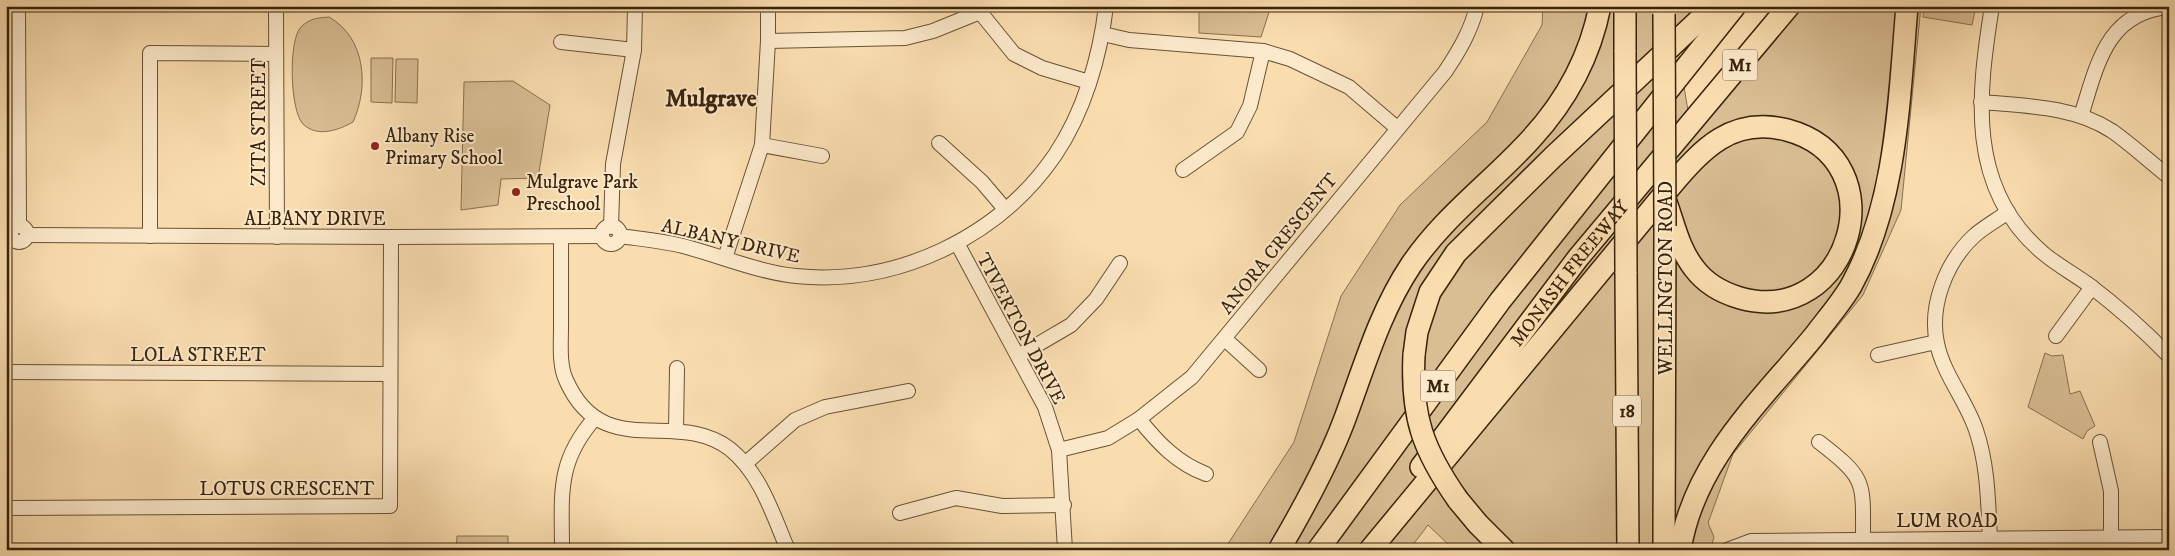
<svg xmlns="http://www.w3.org/2000/svg" width="2175" height="556" viewBox="0 0 2175 556" font-family="'IM FELL DW Pica',serif">
<rect width="100%" height="100%" fill="#faddaf"/>
<filter id="stains"><feTurbulence type="fractalNoise" baseFrequency=".004" numOctaves="4"/><feColorMatrix values="0 0 0 0 .2 0 0 0 0 .09 0 0 0 0 .02 0 0 0 .5 -.17"/></filter>
<radialGradient id="worn" r=".72"><stop offset=".6" stop-color="#630" stop-opacity="0"/><stop offset="1" stop-color="#630" stop-opacity=".3"/></radialGradient>
<g fill="#d9bd93" stroke="#88704f">
<path d="M 1199,6 L 1271,6 L 1261,37 L 1199,33 Z"/>
<path d="M 1543,6 L 1697,6 L 1675,32 L 1690,123 L 1789,6 L 1921,6 L 1901,210 L 1863,295 L 1733,454 L 1708,523 L 1714,537 L 1710,550 L 1454,550 L 1428,525 L 1409,550 L 1224,550 L 1294,442 L 1341,296 L 1400,205 L 1487,122 L 1542,25 Z"/>
<path d="M 1924,6 L 1976,6 L 1972,25 L 1923,17 Z"/>
<path d="M 329,17 C 366,38 369,87 353,122 C 339,130 317,138 303,124 C 290,111 288,40 301,27 C 310,18 318,18 329,17 Z"/>
<path d="M 371,58 L 393,58 L 392,103 L 371,102 Z"/>
<path d="M 396,59 L 418,59 L 417,103 L 395,102 Z"/>
<path d="M 513,81 L 550,105 L 538,178 L 501,179 L 498,205 L 461,210 L 464,82 Z"/>
<path d="M 2045,353 L 2052,356 L 2063,355 L 2070,394 L 2080,391 L 2095,426 L 2087,431 L 2083,439 L 2028,407 Z"/>
<path d="M 457,536 L 508,536 L 508,550 L 456,550 Z"/>
</g>
<g fill="none" stroke-linecap="round" stroke-linejoin="round">
<g stroke="#685234" stroke-width="16">
<g id="minor">
<path d="M 18,6 L 19,226"/>
<path d="M 276,6 L 277,237"/>
<path d="M 979,6 L 980,12 L 1014,54 L 1042,68 L 1089,82"/>
<path d="M 1992,6 C 1978,94 1966,188 2043,253 C 2057,265 2074,274 2089,285 C 2118,307 2144,330 2169,356"/>
<path d="M 1103,34 L 1129,40 L 1263,51 L 1290,59 L 1349,87 L 1397,128"/>
<path d="M 768,41 L 905,38 L 933,31 L 980,12"/>
<path d="M 561,42 L 634,50"/>
<path d="M 1981,102 C 2025,106 2074,106 2112,131 C 2132,145 2150,162 2169,177"/>
<path d="M 2081,116 C 2097,66 2106,12 2169,7"/>
<path d="M 939,143 L 982,182 L 1005,209"/>
<path d="M 762,145 L 822,156"/>
<path d="M 1183,170 L 1237,132 L 1250,106 L 1263,51"/>
<circle cx="19" cy="234" r="8"/>
<circle cx="611" cy="235" r="9"/>
<path d="M 611,227 L 613,164 L 634,50 L 635,6"/>
<path d="M 27,235 L 391,237 L 602,236"/>
<path d="M 150,236 L 150,53 L 276,54"/>
<path d="M 620,236 C 641,239 663,241 683,246 C 721,256 758,272 796,276 C 896,286 998,238 1055,155 C 1084,112 1100,57 1106,6"/>
<path d="M 561,237 C 561,267 561,297 561,328 C 561,344 559,365 566,380 C 603,464 676,407 730,449 C 761,474 773,515 788,550"/>
<path d="M 957,243 L 1045,407 L 1059,450 L 1065,550"/>
<path d="M 725,258 L 762,145 L 768,41 L 768,6"/>
<path d="M 2056,336 L 2092,287"/>
<path d="M 1225,339 L 1259,370"/>
<path d="M 1878,355 L 1936,342"/>
<path d="M 1018,356 L 1071,325 L 1096,299 L 1120,263"/>
<path d="M 6,372 L 390,374"/>
<path d="M 1139,419 C 1158,443 1177,463 1206,474"/>
<path d="M 676,431 L 677,368"/>
<path d="M 1819,442 C 1867,479 1863,481 1863,540"/>
<path d="M 2100,442 L 2111,491 L 2111,538"/>
<path d="M 1059,450 L 1108,438 L 1139,419 L 1192,377 L 1445,72 C 1459,51 1471,31 1477,6"/>
<path d="M 746,463 L 795,420 L 825,407 L 908,391"/>
<path d="M 6,508 L 390,506 L 391,237"/>
<path d="M 900,513 L 956,498 L 1002,506 L 1064,505"/>
<path d="M 1990,539 C 1988,502 1988,465 1976,430 C 1966,400 1943,374 1937,343 C 1929,306 1946,262 1974,236 C 1984,227 1997,220 2008,212"/>
<path d="M 562,550 C 562,495 556,462 595,418"/>
<path d="M 1727,550 L 1751,541 L 2169,537"/>
</g>
</g>
<g stroke="#38230b" stroke-width="24">
<g id="highway">
<path d="M 1625,6 L 1625,52"/>
<path d="M 1626,272 L 1628,550"/>
<path d="M 1414,355 L 1417,332 L 1430,292 L 1456,253 L 1553,157 L 1714,6"/>
<path id="s1" d="M 1421,467 L 1578,258 L 1789,6"/>
<path d="M 1458,500 L 1478,524 L 1504,550"/>
<path d="M 1279,550 C 1303,509 1327,466 1344,421 C 1364,368 1379,313 1411,265 C 1444,216 1492,182 1531,139 C 1566,101 1590,57 1600,6"/>
<path d="M 1318,550 L 1500,301 L 1735,6"/>
<path d="M 1370,550 L 1670,187 C 1702,149 1732,116 1787,130 C 1900,160 1850,329 1740,298 C 1723,293 1705,283 1694,268 C 1679,249 1674,224 1666,202"/>
<path d="M 1664,550 L 1665,226"/>
<path d="M 1680,550 C 1694,461 1761,401 1815,335 C 1827,319 1841,303 1851,286 C 1897,203 1899,99 1907,6"/>
</g>
</g>
<use href="#minor" stroke="#fce9cb" stroke-width="14"/>
<use href="#highway" stroke="#faddaf" stroke-width="21"/>
<g stroke="#38230b" stroke-width="24" stroke-linecap="butt">
<g id="highway-bridge">
<path d="M 1664,14 L 1665,226"/>
<path d="M 1625,52 L 1626,272"/>
<path d="M 1414,355 C 1411,417 1423,450 1458,500"/>
</g>
</g>
<use href="#highway-bridge" stroke="#faddaf" stroke-width="21"/>
</g>
<g fill="#8f2418" stroke="#fce9cb" stroke-width="2">
<circle cx="375" cy="146" r="5"/>
<circle cx="516" cy="192" r="5"/>
</g>
<g text-anchor="middle" stroke-width="4" stroke-linejoin="round" paint-order="stroke">
<g fill="#fce9cb" stroke="#735e45" stroke-width="1">
<rect x="1722.5" y="49.5" width="35" height="31" rx="4"/>
<rect x="1420.5" y="370.5" width="35" height="31" rx="4"/>
<rect x="1613" y="395.5" width="28" height="31" rx="4"/>
</g>
<g font-size="18" font-weight="bold" fill="#38230b">
<text x="1740" y="71">M1</text>
<text x="1438" y="392">M1</text>
<text x="1627" y="417">18</text>
</g>
<g font-size="19" fill="#38230b" stroke="#fce9cb">
<text transform="translate(258 122) rotate(-90)" y="7">ZITA STREET</text>
<text x="315" y="225">ALBANY DRIVE</text>
<text transform="translate(731 240) rotate(13)" y="7">ALBANY DRIVE</text>
<text transform="translate(1278 243) rotate(-51)" y="7">ANORA CRESCENT</text>
<text dy="7" stroke="none"><textPath href="#s1" startOffset="244">MONASH FREEWAY</textPath></text>
<text transform="translate(1665 278) rotate(-90)" y="7">WELLINGTON ROAD</text>
<text transform="translate(1022 328) rotate(62)" y="7">TIVERTON DRIVE</text>
<text x="198" y="361">LOLA STREET</text>
<text x="287" y="495">LOTUS CRESCENT</text>
<text x="1947" y="527">LUM ROAD</text>
</g>
<g font-size="19" fill="#38230b" stroke="#fce9cb" text-anchor="start">
<text x="385" y="142">Albany Rise<tspan x="385" dy="22">Primary School</tspan></text>
<text x="526" y="188">Mulgrave Park<tspan x="526" dy="22">Preschool</tspan></text>
</g>
<g font-size="24" font-weight="bold" fill="#38230b" stroke="#fce9cb">
<text x="711" y="106">Mulgrave</text>
</g>
</g>
<rect width="2175" height="556" fill="none" stroke="#faddaf" stroke-width="25"/>
<rect x="8" y="8" width="2160" height="541" fill="none" stroke="#38230b" stroke-width="2.5"/>
<rect x="12" y="12" width="2150" height="531" fill="none" stroke="#38230b"/>
<rect width="100%" height="100%" filter="url(#stains)"/>
<rect width="100%" height="100%" fill="url(#worn)"/>
</svg>
